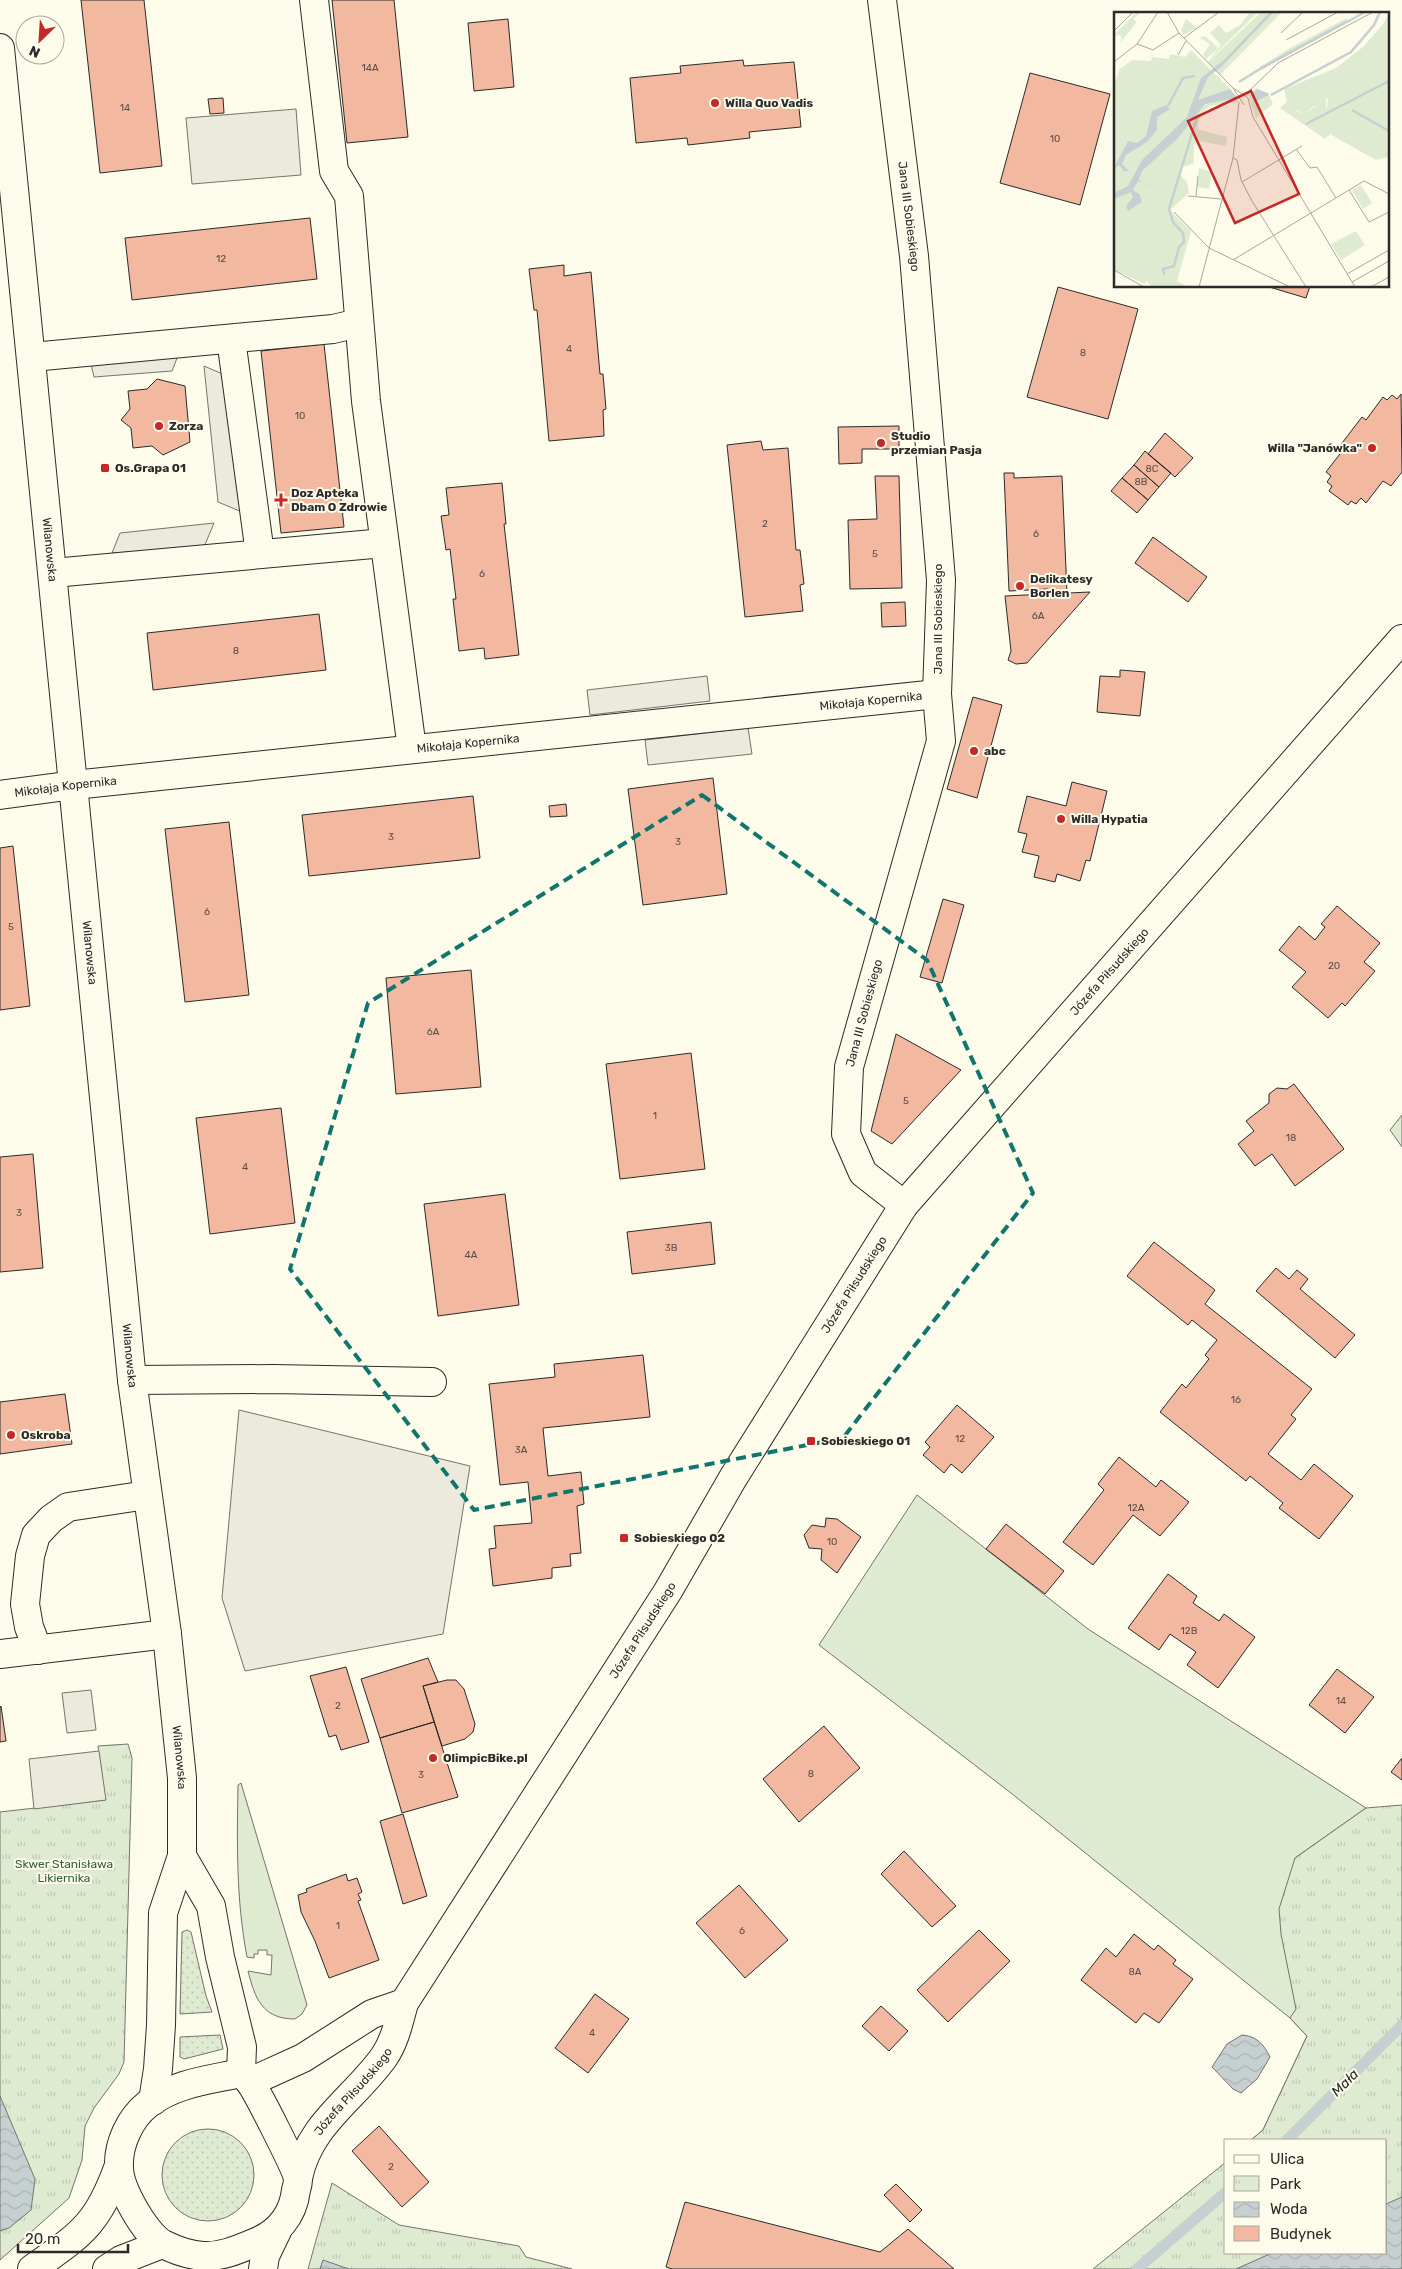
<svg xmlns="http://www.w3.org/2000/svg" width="1402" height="2269" font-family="Rubik,sans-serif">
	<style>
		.grass { fill: #deebd1; stroke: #74746e }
		.forest { fill: url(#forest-firs); stroke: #74746e }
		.park { fill: url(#park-tufts); stroke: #74746e }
		.garden { fill: url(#garden-dots); stroke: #74746e }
		.parking { fill: #eceadb; stroke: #74746e }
		.water { fill: url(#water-waves); stroke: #74746e }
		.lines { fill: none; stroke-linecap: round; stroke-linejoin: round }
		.stream { stroke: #c7d0d0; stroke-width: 11 }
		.building { fill: #f2b8a0; stroke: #2b2b2b }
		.minor-casing { stroke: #2b2b2b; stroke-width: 30 }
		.major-casing { stroke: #2b2b2b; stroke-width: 30 }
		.minor { stroke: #fdfbea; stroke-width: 28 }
		.major { stroke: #fdfbea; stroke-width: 28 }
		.marked { fill: none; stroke: #0f766e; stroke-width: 4; stroke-dasharray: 10 6; stroke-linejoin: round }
		.poi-dot { fill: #c62828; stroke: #fdfbea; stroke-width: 2 }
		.labels { text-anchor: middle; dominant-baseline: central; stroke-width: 4; stroke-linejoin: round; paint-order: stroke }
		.number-label { font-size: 10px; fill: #5d4e48 }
		.poi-label { font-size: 12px; font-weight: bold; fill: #2b2b2b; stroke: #fdfbea; text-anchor: start }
		.street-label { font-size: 12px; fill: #2b2b2b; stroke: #fdfbea }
		.park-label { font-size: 12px; fill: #34623c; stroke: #fdfbea }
		.water-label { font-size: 14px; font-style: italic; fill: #2b2b2b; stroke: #fdfbea }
		.inset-river { fill: none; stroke: #c7d0d0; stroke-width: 2.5 }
		.inset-road { fill: none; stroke: #a9a89e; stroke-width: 1 }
		.view { fill: #c62828; fill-opacity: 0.15; stroke: #c62828; stroke-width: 2.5 }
		.inset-edge { fill: none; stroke: #2b2b2b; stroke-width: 2.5 }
	</style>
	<defs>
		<pattern id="forest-firs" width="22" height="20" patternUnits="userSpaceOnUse" patternTransform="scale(1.25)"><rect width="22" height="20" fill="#deebd1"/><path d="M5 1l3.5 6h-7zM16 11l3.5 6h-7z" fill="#bfcab4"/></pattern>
		<pattern id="park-tufts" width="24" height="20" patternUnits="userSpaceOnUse" patternTransform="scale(1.25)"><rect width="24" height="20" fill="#deebd1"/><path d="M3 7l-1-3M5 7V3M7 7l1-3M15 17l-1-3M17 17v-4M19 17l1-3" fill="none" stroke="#bfcab4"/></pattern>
		<pattern id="garden-dots" width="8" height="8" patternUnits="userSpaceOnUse" patternTransform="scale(1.25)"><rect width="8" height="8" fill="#deebd1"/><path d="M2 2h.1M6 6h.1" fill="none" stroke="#bfcab4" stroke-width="1.8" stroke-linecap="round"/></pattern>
		<pattern id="water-waves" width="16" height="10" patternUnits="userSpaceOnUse" patternTransform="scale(1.25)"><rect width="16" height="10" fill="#c7d0d0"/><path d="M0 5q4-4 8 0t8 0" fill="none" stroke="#abb3b3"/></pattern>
	</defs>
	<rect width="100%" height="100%" fill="#fdfbea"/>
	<path class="grass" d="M917 1495 1088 1629 1366 1808 1295 1858 1402 2062 1251 2140 1263 2130 1307 2036 1290 2018 1011 1793 819 1645Z
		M241 1783 307 2005 302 2014 295 2019C262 2019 255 1998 248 1971L271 1975 272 1955H267V1950H258V1954H254V1958L247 1957C236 1899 237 1843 238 1785Z"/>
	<path class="forest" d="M1402 1115V1147L1390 1130Z"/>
	<path class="park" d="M128 1744 132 1758 124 2062 119 2074 94 2108 85 2126 82 2160 69 2198 0 2260V1812L105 1800 98 1746Z
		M1402 1805V2269H1093L1226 2162V2253H1386V2140H1251L1263 2130 1307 2036 1290 2018 1296 2009 1281 1934 1279 1909 1295 1858 1366 1808Z
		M332 2183 399 2225 519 2246 526 2257 572 2269H308Z"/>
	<path class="garden" d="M187 1930 191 1932 206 1996 212 2012 180 2014 182 1932Z
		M220 2035 223 2049 184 2059 180 2057V2037Z
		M162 2175a46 46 0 1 1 92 0a46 46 0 1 1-92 0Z"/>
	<path class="parking" d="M296 109 301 175 192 184 186 118Z
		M179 353 172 371 94 377 91 364Z
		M204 366 225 375 242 512 218 502Z
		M214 523 204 547 112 553 120 533Z
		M707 676 710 701 590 715 587 690Z
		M748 728 752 754 648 765 645 740Z
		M239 1410 470 1466 443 1634 245 1671 222 1598Z
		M91 1690 96 1730 67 1733 62 1693Z
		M99 1751 106 1800 34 1809 29 1759Z"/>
	<path class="water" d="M1242 2035C1257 2036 1264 2045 1270 2057L1257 2079 1241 2093 1233 2089 1212 2067 1227 2044Z
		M0 2096 35 2179 31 2210 9 2228 0 2231Z
		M1402 2197V2269H1236L1272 2253H1386V2204Z
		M323 2260 349 2269H320Z"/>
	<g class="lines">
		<path class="stream" d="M1287 2140 1402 2025
			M1137 2269 1226 2192"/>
	</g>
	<path class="building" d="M81 0H144L162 166 100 173Z
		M332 0H394L408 137 347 143Z
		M508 19 514 87 474 91 468 23Z
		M743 60 744 66 794 62 801 127 749 132 750 138 688 145 687 138 636 143 630 78 681 73 680 66Z
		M1030 73 1110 94 1080 205 1000 183Z
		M223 98 224 113 210 114 208 99Z
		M310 218 317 279 132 300 125 238Z
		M564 265V276L591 272 600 374H603L606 409 603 410 604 436 549 441 537 310H534L529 269Z
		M1266 286H1310L1306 298Z
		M1058 287 1138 309 1108 419 1027 397Z
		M324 344 344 527 281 533 261 351Z
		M157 379 185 386 190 442 163 455 152 446 133 448 131 428 121 420 130 409 128 391 147 389Z
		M1401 394 1402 472 1391 486 1383 481 1366 503 1361 498 1356 504 1351 501 1348 505 1329 491 1332 486 1327 482 1331 476 1326 472 1343 450 1339 447 1362 417 1366 420 1383 397 1387 400 1392 395 1397 399Z
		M899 426V449H862V463L839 464 838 427Z
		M1165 433 1193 458 1175 477 1148 454Z
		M761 441 763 450 788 448 796 550H800L804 584 800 585 803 611 745 617 727 445Z
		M1145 451 1171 473 1159 487 1134 465Z
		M1134 465 1159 487 1148 500 1122 478Z
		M1004 473H1014V478L1062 476 1067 593 1048 594V589L1009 591Z
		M875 476H899L902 588 850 589 848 520 877 519Z
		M1122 478 1148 500 1137 513 1111 491Z
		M502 483 506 524H504L519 655 485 659 484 648 459 651 453 599H456L450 549 446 550 441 516 449 515 446 488Z
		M1153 537 1207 577 1188 602 1135 563Z
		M1090 592 1027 663 1016 664 1008 660 1011 651 1005 596Z
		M905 602 906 626 882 627 881 603Z
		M319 614 326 670 153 690 147 633Z
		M1120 670 1145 672 1140 716 1097 712 1100 676 1120 677Z
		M973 697 1002 705 977 798 947 789Z
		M713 778 727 894 643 905 628 789Z
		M1072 782 1107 791 1090 861 1086 860 1080 881 1057 874 1055 882 1034 877 1039 856 1022 852 1027 834 1018 832 1027 796 1066 806Z
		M473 796 480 858 309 876 302 815Z
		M566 804 567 816 550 817 549 806Z
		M229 822 249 995 185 1002 165 829Z
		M13 846 30 1006 0 1010V848Z
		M943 899 964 905 942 983 920 977Z
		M1337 906 1380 943 1364 962 1375 971 1345 1006 1342 1003 1328 1018 1292 987 1306 972 1279 950 1299 926 1315 940 1325 927 1321 924Z
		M471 970 481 1087 396 1094 386 978Z
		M896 1034 961 1070 892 1144 871 1131Z
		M691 1053 705 1169 620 1179 606 1064Z
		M1294 1084 1344 1149 1295 1186 1272 1154 1255 1166 1238 1144 1254 1131 1246 1121 1269 1103V1094L1277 1088 1287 1089Z
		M281 1108 295 1223 210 1234 196 1118Z
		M33 1154 43 1268 0 1272V1157Z
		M505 1194 519 1305 438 1316 424 1204Z
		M711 1222 715 1264 632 1274 627 1232Z
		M1154 1242 1215 1290 1205 1304 1312 1389 1291 1415 1296 1419 1268 1454 1301 1480 1314 1464 1353 1496 1319 1539 1279 1508 1283 1503 1250 1476 1246 1481 1160 1412 1182 1384 1186 1388 1209 1359 1205 1355 1217 1340 1192 1320 1188 1325 1127 1276Z
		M1276 1268 1289 1279 1297 1270 1308 1279 1300 1289 1355 1335 1335 1358 1256 1291Z
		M643 1355 650 1417 543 1428 548 1476 581 1472 584 1504 577 1506 581 1553 570 1554 571 1566 552 1568V1578L493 1586 489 1549 496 1548 494 1526 532 1523 528 1482 500 1485 489 1384 555 1377 554 1364Z
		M65 1394 72 1444 0 1454V1402Z
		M957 1405 994 1437 962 1473 951 1464 944 1473 923 1455 930 1447 925 1442Z
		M1119 1457 1156 1487 1161 1480 1189 1502 1160 1536 1133 1515 1093 1565 1063 1542 1104 1490 1098 1484Z
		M826 1518 837 1519 861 1537 837 1573 821 1560 822 1549 809 1548 804 1535 812 1525 825 1527Z
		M1006 1524 1064 1571 1045 1594 986 1549Z
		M1168 1574 1197 1596 1193 1603 1219 1621 1224 1614 1255 1637 1218 1688 1187 1665 1196 1652 1170 1634 1159 1650 1128 1628Z
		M428 1658 438 1682 423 1686 434 1722 380 1738 361 1679Z
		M346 1667 369 1742 341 1750 336 1735 329 1737 310 1676Z
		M1337 1669 1374 1697 1345 1733 1309 1705Z
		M447 1680H456L464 1689 475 1724 473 1732 465 1739 442 1746 423 1686Z
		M1 1706 6 1741 0 1742V1707Z
		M434 1722 458 1797 402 1813 380 1738Z
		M824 1726 860 1768 799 1822 763 1779Z
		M1402 1758V1780L1391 1772Z
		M403 1814 427 1896 403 1904 380 1821Z
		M904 1851 956 1906 932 1927 881 1874Z
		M346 1874 348 1881 357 1878 362 1892 358 1894 361 1900 358 1901 379 1960 329 1978 315 1941 301 1912 298 1895 307 1892 306 1889Z
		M739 1885 788 1940 745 1978 696 1923Z
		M979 1930 1010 1961 948 2022 917 1990Z
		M1134 1934 1154 1950 1158 1945 1176 1960 1173 1964 1193 1979 1159 2023 1144 2013 1136 2023 1081 1980 1106 1948 1116 1957Z
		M595 1994 629 2019 588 2073 555 2048Z
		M881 2006 908 2031 889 2051 862 2026Z
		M379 2126 429 2182 402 2207 352 2151Z
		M896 2184 922 2210 910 2222 884 2195Z
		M685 2202 880 2252 908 2229 954 2269H672L666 2267Z"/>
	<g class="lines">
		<defs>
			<g id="minor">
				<path d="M314 0 334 171 349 196 366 401 412 749"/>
				<path id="s1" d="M882 0 914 256 941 580 937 694 941 741 849 1067 846 1134 863 1173 904 1205"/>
				<path d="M231 339 260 554"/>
				<path d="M32 357 333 329 359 323"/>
				<path d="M53 573 384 543"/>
				<path id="s2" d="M0 795 74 785 937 694"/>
				<path d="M132 1380 273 1379 432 1382"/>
				<path d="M38 1650 29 1627 25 1604 30 1556 36 1535 51 1519 68 1507 147 1495"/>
				<path d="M0 1654 167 1634"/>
				<path d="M250 2082 303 2058 372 2014 404 2003"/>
				<path id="s3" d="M298 2178C309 2124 353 2100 384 2057 395 2041 399 2021 404 2003L668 1591 733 1478 904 1205 1402 639"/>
				<path d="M32 2269C80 2235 97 2226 118 2168"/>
				<path d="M107 2269 121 2260 162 2244"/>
			</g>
			<g id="major">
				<path id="s4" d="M0 48 132 1380 167 1634 182 1778V1856L163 1913 161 2025 158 2069 153 2101"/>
				<path d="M182 1856 211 1906 220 1957 242 2047 241 2073"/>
				<path d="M241 2073C244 2076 247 2078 249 2081 256 2089 297 2170 298 2179 298 2183 297 2187 296 2190 293 2216 277 2234 254 2243 237 2250 221 2257 203 2256 190 2255 175 2250 163 2244 145 2234 119 2188 119 2167 118 2144 130 2118 148 2104 175 2083 209 2080 241 2073Z"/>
				<path d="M263 2269 265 2256 277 2231"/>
			</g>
		</defs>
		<use href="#minor" class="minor-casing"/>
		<use href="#major" class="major-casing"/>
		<use href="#minor" class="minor"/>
		<use href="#major" class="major"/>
	</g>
	<path class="marked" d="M702 795 927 960 1033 1193 843 1438 474 1510 290 1269 368 1003Z"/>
	<g class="poi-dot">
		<circle cx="715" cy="103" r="5"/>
		<circle cx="159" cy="426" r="5"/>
		<circle cx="881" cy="443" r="5"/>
		<circle cx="1372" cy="448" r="5"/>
		<rect x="100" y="463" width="10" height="10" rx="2.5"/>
		<path d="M278.5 492.5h5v5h5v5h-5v5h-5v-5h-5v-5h5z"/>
		<circle cx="1020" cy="586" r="5"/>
		<circle cx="974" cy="751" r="5"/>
		<circle cx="1061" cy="819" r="5"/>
		<circle cx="11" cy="1435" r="5"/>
		<rect x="806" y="1436" width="10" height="10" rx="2.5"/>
		<rect x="619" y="1533" width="10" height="10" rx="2.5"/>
		<circle cx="433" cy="1758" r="5"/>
	</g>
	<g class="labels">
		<g class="number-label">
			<text x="370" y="68">14A</text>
			<text x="125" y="108">14</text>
			<text x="1055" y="139">10</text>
			<text x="221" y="259">12</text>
			<text x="569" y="349">4</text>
			<text x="1083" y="353">8</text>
			<text x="300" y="416">10</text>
			<text x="1152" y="469">8C</text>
			<text x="1141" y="482">8B</text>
			<text x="765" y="524">2</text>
			<text x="1036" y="534">6</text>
			<text x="875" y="554">5</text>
			<text x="482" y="574">6</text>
			<text x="1038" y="616">6A</text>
			<text x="236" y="651">8</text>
			<text x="391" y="837">3</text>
			<text x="678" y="842">3</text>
			<text x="207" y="912">6</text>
			<text x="11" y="927">5</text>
			<text x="1334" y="966">20</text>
			<text x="433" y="1032">6A</text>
			<text x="906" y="1101">5</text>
			<text x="655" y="1116">1</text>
			<text x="1291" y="1138">18</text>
			<text x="245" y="1167">4</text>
			<text x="19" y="1213">3</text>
			<text x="671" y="1248">3B</text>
			<text x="471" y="1255">4A</text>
			<text x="1236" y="1400">16</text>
			<text x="960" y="1439">12</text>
			<text x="521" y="1450">3A</text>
			<text x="1136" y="1508">12A</text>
			<text x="832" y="1542">10</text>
			<text x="1189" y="1631">12B</text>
			<text x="1341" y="1701">14</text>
			<text x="338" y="1706">2</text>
			<text x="811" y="1774">8</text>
			<text x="421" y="1775">3</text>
			<text x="338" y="1926">1</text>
			<text x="742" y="1931">6</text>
			<text x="1135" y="1972">8A</text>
			<text x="592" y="2033">4</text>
			<text x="391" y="2167">2</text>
		</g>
		<g class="poi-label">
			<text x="725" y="103">Willa Quo Vadis</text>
			<text x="169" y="426">Zorza</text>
			<text x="891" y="436">Studio<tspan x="891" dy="14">przemian Pasja</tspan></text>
			<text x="1362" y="448" text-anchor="end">Willa "Janówka"</text>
			<text x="115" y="468">Os.Grapa 01</text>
			<text x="291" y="493">Doz Apteka<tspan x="291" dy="14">Dbam O Zdrowie</tspan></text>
			<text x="1030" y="579">Delikatesy<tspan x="1030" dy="14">Borlen</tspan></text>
			<text x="984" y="751">abc</text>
			<text x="1071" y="819">Willa Hypatia</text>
			<text x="21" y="1435">Oskroba</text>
			<text x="821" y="1441">Sobieskiego 01</text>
			<text x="634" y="1538">Sobieskiego 02</text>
			<text x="443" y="1758">OlimpicBike.pl</text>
		</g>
		<g class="street-label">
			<text stroke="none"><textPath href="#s1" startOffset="218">Jana III Sobieskiego</textPath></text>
			<text stroke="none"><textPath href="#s4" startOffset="504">Wilanowska</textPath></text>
			<text transform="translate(938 619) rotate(-90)">Jana III Sobieskiego</text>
			<text stroke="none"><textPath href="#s2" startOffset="876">Mikołaja Kopernika</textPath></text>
			<text stroke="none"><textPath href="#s2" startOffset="471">Mikołaja Kopernika</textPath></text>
			<text stroke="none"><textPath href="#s2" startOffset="66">Mikołaja Kopernika</textPath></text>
			<text stroke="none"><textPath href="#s4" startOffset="909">Wilanowska</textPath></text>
			<text stroke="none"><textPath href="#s3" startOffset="1461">Józefa Piłsudskiego</textPath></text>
			<text transform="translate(864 1013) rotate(-75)">Jana III Sobieskiego</text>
			<text stroke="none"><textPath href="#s3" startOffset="1056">Józefa Piłsudskiego</textPath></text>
			<text stroke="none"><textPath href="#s4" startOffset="1314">Wilanowska</textPath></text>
			<text stroke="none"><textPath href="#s3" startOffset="651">Józefa Piłsudskiego</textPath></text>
			<text stroke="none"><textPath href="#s4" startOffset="1719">Wilanowska</textPath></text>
			<text stroke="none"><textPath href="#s3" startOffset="104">Józefa Piłsudskiego</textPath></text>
		</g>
		<g class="park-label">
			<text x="64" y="1864">Skwer Stanisława<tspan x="64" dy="14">Likiernika</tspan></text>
		</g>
		<g class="water-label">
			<text transform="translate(1345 2083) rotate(-45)">Mała</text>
		</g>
	</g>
	<g transform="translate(1114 12)">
		<rect width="275" height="275" fill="#fdfbea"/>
		<path d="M23 0H27L19 7 23 10 6 31 8 25 4 22 0 26V23ZM136 0H144L94 49 107 33 96 21 105 13 99 6 112 21 126 13ZM147 0H168L106 63 94 50ZM275 0V145L262 148 193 109 235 86 225 81 212 87V97L200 94 190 102 182 98 176 103 166 96 173 90 170 77 222 56 249 35 270 11ZM233 6V8L146 55 176 36ZM72 7 83 16 70 23 67 19ZM87 102 83 117 113 125 112 134 85 129 87 125 80 132V140H73L64 166 81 111Z" fill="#deebd1"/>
		<path d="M91 24 104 36 92 47 89 43 96 32 86 26ZM228 80 236 86 194 109 216 122 211 127 176 103 179 98 190 102 204 93 213 97 214 84ZM85 156 98 160 95 177 83 175ZM247 173 258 191 249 197 238 178ZM242 219 251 233 227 248 217 232Z" fill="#deebd1"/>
		<path d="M77 38 123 84 124 90 96 94 87 102 83 112 87 125 79 135 80 151 68 155 67 164 73 170 75 181 56 198 77 219 63 269 74 275H39L32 269 31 272 0 258V72L6 57 18 48 37 49 38 45 55 47 56 42 71 45ZM142 76 154 81 159 92 142 106 135 84Z" fill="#deebd1"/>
		<path d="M156 0H160L107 55 94 65 84 88 116 77 123 86 91 92 63 127 28 159 25 167 28 171 57 182 24 169 19 178 26 183 28 190 14 199 12 194 19 185 17 180 0 187V181L14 174 28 148 73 105 87 66 110 48ZM233 8 235 10 147 58 146 55ZM143 77 155 82V83L143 89 137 83ZM52 93 56 97 43 105V118L33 130 12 143 8 152 15 159H10L5 153 0 156 14 129 23 131 32 124 38 99Z" fill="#c7d0d0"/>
		<path class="inset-river" d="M233 10 251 0M125 70 149 55M157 83 237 40 260 13 266 0M54 94 69 66 81 64M238 98 275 119M192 112 275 69M50 263 49 257 60 254 65 235 70 230 69 221 59 210 55 197 84 102"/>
		<path class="inset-road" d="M53 0 65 21 119 76 130 93M0 19 19 0M167 21 189 0M70 26 105 0M172 28 224 0M23 32 39 38 65 21M64 43 72 29M0 50 23 32 44 0M119 76 134 86 139 105 241 275M130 84 164 51 259 0M182 137 196 156 203 155 222 186M119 146 123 148 127 168 138 189 192 275M128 170 188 134M235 178 255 210 275 200M74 184 107 187M82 184 84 164M60 200 95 236 176 275M119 248 250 169 275 182M0 258 30 275M233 262 275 238M238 270 275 249M85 275 119 146 125 90M257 275 275 265"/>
		<path class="view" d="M137 79 185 182 121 211 74 109Z"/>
		<rect width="275" height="275" class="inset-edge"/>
	</g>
	<rect x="1224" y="2139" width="162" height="115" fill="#fdfbea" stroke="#a9a89e"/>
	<rect x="1234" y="2155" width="25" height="8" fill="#fdfbea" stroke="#a9a89e"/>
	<text x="1270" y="2164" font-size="15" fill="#2b2b2b">Ulica</text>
	<rect x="1234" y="2176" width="25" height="15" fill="url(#park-tufts)" stroke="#a9a89e"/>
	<text x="1270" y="2189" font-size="15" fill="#2b2b2b">Park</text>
	<rect x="1234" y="2202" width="25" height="15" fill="url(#water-waves)" stroke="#a9a89e"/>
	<text x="1270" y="2214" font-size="15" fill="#2b2b2b">Woda</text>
	<rect x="1234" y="2226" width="25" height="15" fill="#f2b8a0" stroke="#a9a89e"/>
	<text x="1270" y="2239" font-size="15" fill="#2b2b2b">Budynek</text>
	<g transform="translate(40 40) rotate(205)"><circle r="24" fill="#fdfbea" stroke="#a9a89e"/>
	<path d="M0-4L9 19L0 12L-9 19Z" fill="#c62828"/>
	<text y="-8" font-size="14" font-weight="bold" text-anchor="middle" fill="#2b2b2b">N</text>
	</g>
	<path d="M18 2244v8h110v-8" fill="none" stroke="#2b2b2b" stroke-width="2.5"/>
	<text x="25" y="2244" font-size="15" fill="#2b2b2b" stroke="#fdfbea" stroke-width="4" paint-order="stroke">20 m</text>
</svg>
